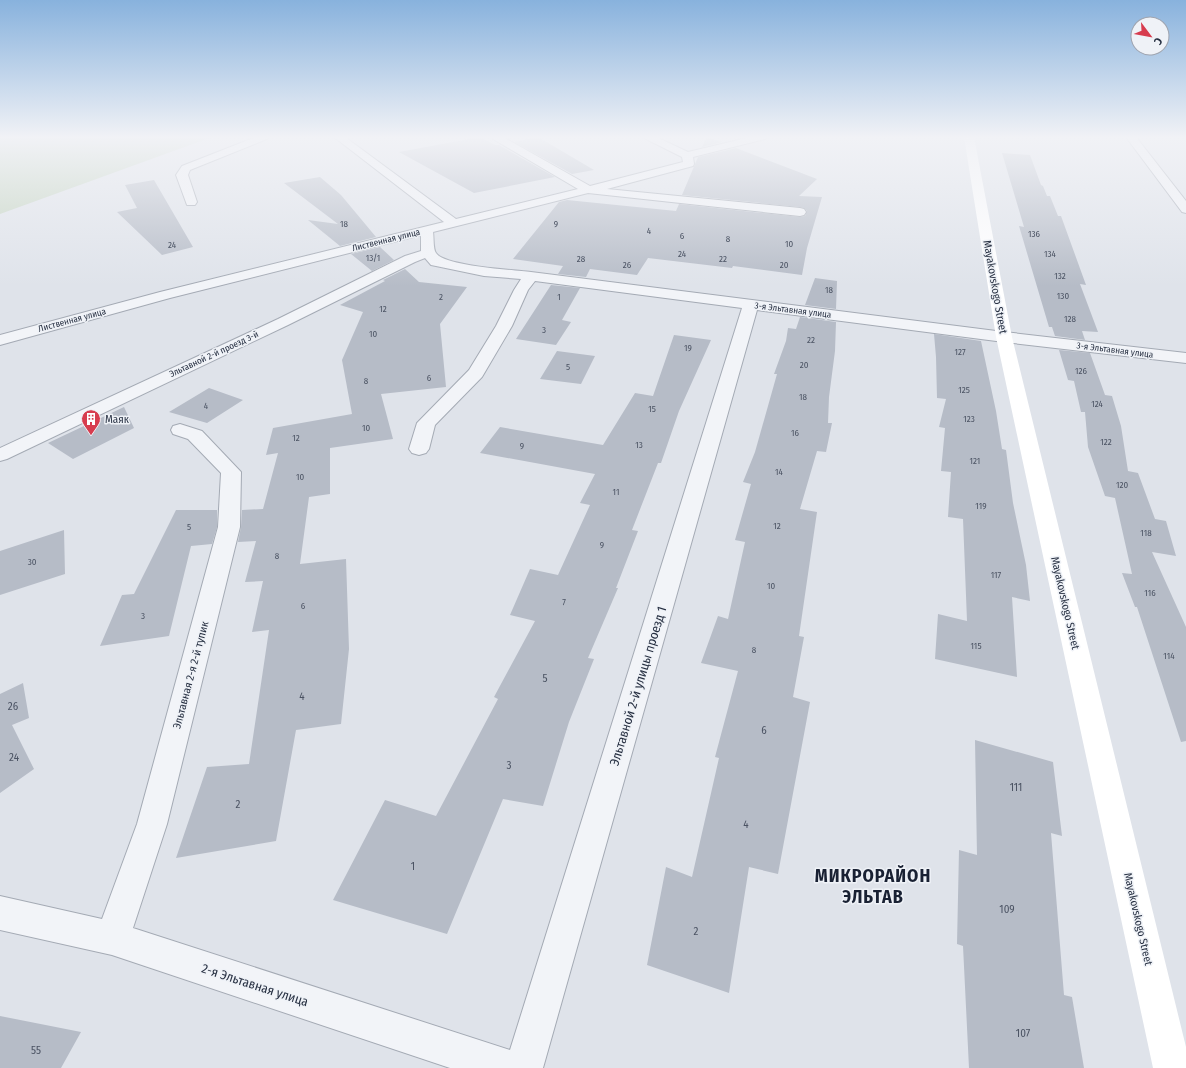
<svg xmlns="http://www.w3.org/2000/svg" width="1186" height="1068" font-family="'Fira Sans Condensed',sans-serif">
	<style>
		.green { fill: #c4d4c0 }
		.building { fill: #b6bcc7 }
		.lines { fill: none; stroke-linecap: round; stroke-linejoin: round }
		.street-casing { stroke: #a4aab4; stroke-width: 2 }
		.street { fill: #f2f4f8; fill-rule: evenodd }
		.secondary { fill: #fff; fill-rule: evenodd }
		.labels { text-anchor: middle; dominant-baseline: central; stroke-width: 3; stroke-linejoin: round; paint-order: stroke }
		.number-label { font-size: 9px; fill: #4b5363 }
		.far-street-label { font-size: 9px; fill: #273042; stroke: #eff2f7 }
		.street-label { font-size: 11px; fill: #273042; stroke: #eff2f7 }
		.poi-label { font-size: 11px; fill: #273042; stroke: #eff2f7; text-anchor: start }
		.near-number-label { font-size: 11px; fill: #4b5363 }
		.near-street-label { font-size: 13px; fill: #273042; stroke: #eff2f7 }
		.near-district-label { font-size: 18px; font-weight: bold; letter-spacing: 1px; fill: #192133; stroke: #eff2f7 }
	</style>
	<rect width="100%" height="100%" fill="#dfe3ea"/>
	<path class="green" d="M0 137H212L0 214Z"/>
	<path class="building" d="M480 137 495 145H499L555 177 474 193 399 152Z
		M538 137 594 170 572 174 514 142Z
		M707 137 722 142 702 147Z
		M736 148 817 179 799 196 822 197 807 248 802 275 733 266 732 268 648 258 637 275 590 269 586 277 558 274 563 266 513 259 559 202 567 200 676 211 679 204 800 217 805 216 807 211 804 208 800 207 682 195 698 157Z
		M1002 153 1030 155 1041 185 1043 186 1047 196H1050L1058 216H1061L1086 285 1080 284 1098 332 1082 331 1085 340 1055 336 1052 327H1049L1019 226 1024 227Z
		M320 177 341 195 376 237 340 246 308 220 338 224 284 183Z
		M154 180 193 247 162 255 117 212 137 208 125 185Z
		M380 247 394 260 372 271 351 254Z
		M405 269 419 282 467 287 440 324 446 387 381 394 393 439 330 448V494L309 497 300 564 346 559 349 649 341 724 296 730 276 841 176 858 207 767 249 764 269 630 252 632 263 581 245 582 256 541 238 542 241 527 242 510 263 509 278 453 266 455 273 428 352 414 342 360 363 312 340 305 385 281 383 280Z
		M815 278 837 281 836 309 805 305Z
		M551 285 580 288 562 320 571 322 556 345 516 339Z
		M800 317 836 322 835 351 829 397 828 423H832L826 452 817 451 800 509 817 512 799 636 804 637 793 697 810 702 778 874 749 867 729 993 647 965 666 867 692 877 719 758 715 757 738 671 701 663 718 616 728 619 745 542 735 540 751 484 743 482 755 452 777 374H774L786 341 788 328 796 329Z
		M934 334 981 341 996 411 1002 449 1006 450 1013 503 1026 565 1030 601 1012 597 1017 677 935 659 938 614 967 621 963 519 948 517 951 472 941 471 945 428 939 427 946 399 937 398 936 357Z
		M674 335 711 340 679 411 661 463H658L632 530 638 531 616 588H618L588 658 594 659 569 722 543 806 503 799 447 934 333 900 385 800 436 816 498 699 494 697 535 621 510 615 530 569 558 575 590 505 580 503 595 474 480 453 500 427 603 445 635 393 653 396Z
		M1059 350 1090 353 1105 395 1112 396 1121 426 1128 471 1138 473 1155 519 1166 521 1176 556 1152 552 1186 627V741L1181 742 1137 607H1135L1122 573 1132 574 1115 498 1105 496 1088 447 1085 412H1081L1074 381 1068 380Z
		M557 351 595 356 581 384 540 379Z
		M209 388 243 400 207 423 169 412Z
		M124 407 134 428 73 459 48 443Z
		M176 510H217V527L212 544 191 546 169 636 100 646 122 595 134 594Z
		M64 530 65 574 0 595V551Z
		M23 683 29 718 12 725 34 769 0 793V694Z
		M975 740 1053 762 1062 836 1051 833 1064 995 1072 997 1084 1068H969L963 946 957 944 959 850 977 855Z
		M0 1016 81 1032 61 1068H0Z"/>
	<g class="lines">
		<defs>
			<path id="street" d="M256 137H269L267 139 190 170 188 175 197 202 195 205H187L176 175 182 166Z
				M334 137H345L456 219 578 189 493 139 491 137H503L590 186 683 162 682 157 646 139 644 137H656L688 152 751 137H767L765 139 693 157 694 164 693 166 607 189 800 208 804 209 806 212 804 215 800 216 588 193 433 232C434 238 433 249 436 253 444 266 514 270 531 272L1004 332 1186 353V363L1004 342 757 310 543 1068H450L112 955 0 930V896L102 919 137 824 218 527 221 473 188 439 173 434 171 430 173 426 180 424 202 431 241 472 240 527 167 824 133 928 510 1050 742 308 535 281 528 290 512 326 482 377 435 425 429 449 426 453 419 455 412 453 409 449 417 423 469 370 496 326 514 290 521 279 484 276 436 266 431 265 425 258 415 262 288 325 7 459 0 461V448L278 319 405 256 421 251V235L170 298 0 345V335L160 292 444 222Z
				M1126 137H1136L1186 201V213L1182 212Z"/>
		</defs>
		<use href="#street" class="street-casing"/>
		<use href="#street" class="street"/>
		<path class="secondary" d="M964 137H974L1012 337 1186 1047V1068H1153L996 337Z"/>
	</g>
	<linearGradient id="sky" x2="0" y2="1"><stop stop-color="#88b2dd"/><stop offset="0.48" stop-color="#f1f2f6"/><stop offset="1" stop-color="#f1f2f6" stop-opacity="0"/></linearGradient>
	<rect width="1186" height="286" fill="url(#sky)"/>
	<defs>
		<symbol id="building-pin" viewBox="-11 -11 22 30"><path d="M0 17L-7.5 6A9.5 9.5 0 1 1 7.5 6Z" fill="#d73c4e" stroke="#eff2f7"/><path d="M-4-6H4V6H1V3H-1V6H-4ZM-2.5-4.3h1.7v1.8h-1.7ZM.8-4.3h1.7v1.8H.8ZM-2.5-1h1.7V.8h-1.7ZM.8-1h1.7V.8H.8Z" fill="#fff"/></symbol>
	</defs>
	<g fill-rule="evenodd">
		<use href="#building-pin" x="80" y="408" width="22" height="30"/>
	</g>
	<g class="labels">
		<g class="number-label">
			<text x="344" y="224">18</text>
			<text x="556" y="224">9</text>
			<text x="649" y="231">4</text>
			<text x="1034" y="234">136</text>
			<text x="682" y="236">6</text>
			<text x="728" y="239">8</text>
			<text x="789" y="244">10</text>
			<text x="172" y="245">24</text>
			<text x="682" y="254">24</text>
			<text x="1050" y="254">134</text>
			<text x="373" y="258">13/1</text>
			<text x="581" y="259">28</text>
			<text x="723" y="259">22</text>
			<text x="627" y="265">26</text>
			<text x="784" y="265">20</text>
			<text x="1060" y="276">132</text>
			<text x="829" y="290">18</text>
			<text x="1063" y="296">130</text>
			<text x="441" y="297">2</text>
			<text x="559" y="297">1</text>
			<text x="383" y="309">12</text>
			<text x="1070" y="319">128</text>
			<text x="544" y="330">3</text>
			<text x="373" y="334">10</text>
			<text x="811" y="340">22</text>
			<text x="688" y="348">19</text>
			<text x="960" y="352">127</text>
			<text x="804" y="365">20</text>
			<text x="568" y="367">5</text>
			<text x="1081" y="371">126</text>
			<text x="429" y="378">6</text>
			<text x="366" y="381">8</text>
			<text x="964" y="390">125</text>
			<text x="803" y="397">18</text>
			<text x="1097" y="404">124</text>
			<text x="206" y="406">4</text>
			<text x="652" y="409">15</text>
			<text x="969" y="419">123</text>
			<text x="366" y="428">10</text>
			<text x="795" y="433">16</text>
			<text x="296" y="438">12</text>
			<text x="1106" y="442">122</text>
			<text x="639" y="445">13</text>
			<text x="522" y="446">9</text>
			<text x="975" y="461">121</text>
			<text x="779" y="472">14</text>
			<text x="300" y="477">10</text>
			<text x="1122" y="485">120</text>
			<text x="616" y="492">11</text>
			<text x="981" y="506">119</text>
			<text x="777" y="526">12</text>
			<text x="189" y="527">5</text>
			<text x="1146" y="533">118</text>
			<text x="602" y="545">9</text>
			<text x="277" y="556">8</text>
			<text x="32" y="562">30</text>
			<text x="996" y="575">117</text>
			<text x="771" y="586">10</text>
			<text x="1150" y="593">116</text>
			<text x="564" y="602">7</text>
			<text x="303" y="606">6</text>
			<text x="143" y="616">3</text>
			<text x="976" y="646">115</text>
			<text x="754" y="650">8</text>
			<text x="1169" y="656">114</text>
		</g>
		<g class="far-street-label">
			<text transform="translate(386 240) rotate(-14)">Лиственная улица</text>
			<text transform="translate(793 310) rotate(7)">3-я Эльтавная улица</text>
			<text transform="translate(72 320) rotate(-15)">Лиственная улица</text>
			<text transform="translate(1115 350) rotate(7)">3-я Эльтавная улица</text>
			<text transform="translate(214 354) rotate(-25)">Эльтавной 2-й проезд 3-й</text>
		</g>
		<g class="street-label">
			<text transform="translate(995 287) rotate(80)">Mayakovskogo Street</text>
			<text transform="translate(1065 603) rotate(77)">Mayakovskogo Street</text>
			<text transform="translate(191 675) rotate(-75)">Эльтавная 2-я 2-й тупик</text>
			<text transform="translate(1138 919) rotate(77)">Mayakovskogo Street</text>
		</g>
		<g class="poi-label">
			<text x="105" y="419">Маяк</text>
		</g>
		<g class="near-number-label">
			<text x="545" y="678">5</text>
			<text x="302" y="696">4</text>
			<text x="13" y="706">26</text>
			<text x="764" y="730">6</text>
			<text x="14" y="757">24</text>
			<text x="509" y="765">3</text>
			<text x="1016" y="787">111</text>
			<text x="238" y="804">2</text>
			<text x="746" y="824">4</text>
			<text x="413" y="866">1</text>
			<text x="1007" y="909">109</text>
			<text x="696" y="931">2</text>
			<text x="1023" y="1033">107</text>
			<text x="36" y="1050">55</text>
		</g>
		<g class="near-street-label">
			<text transform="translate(638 686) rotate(-73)">Эльтавной 2-й улицы проезд 1</text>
			<text transform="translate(255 985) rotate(18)">2-я Эльтавная улица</text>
		</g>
		<g class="near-district-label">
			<text x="873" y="876">МИКРОРАЙОН<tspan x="873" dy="21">ЭЛЬТАВ</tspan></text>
		</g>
	</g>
	<g transform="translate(1150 36) rotate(122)"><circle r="19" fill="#eff2f7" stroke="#9fa4af"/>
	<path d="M0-3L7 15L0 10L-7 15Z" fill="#d73c4e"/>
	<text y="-6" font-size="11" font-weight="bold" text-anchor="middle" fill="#273042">С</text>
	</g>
</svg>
